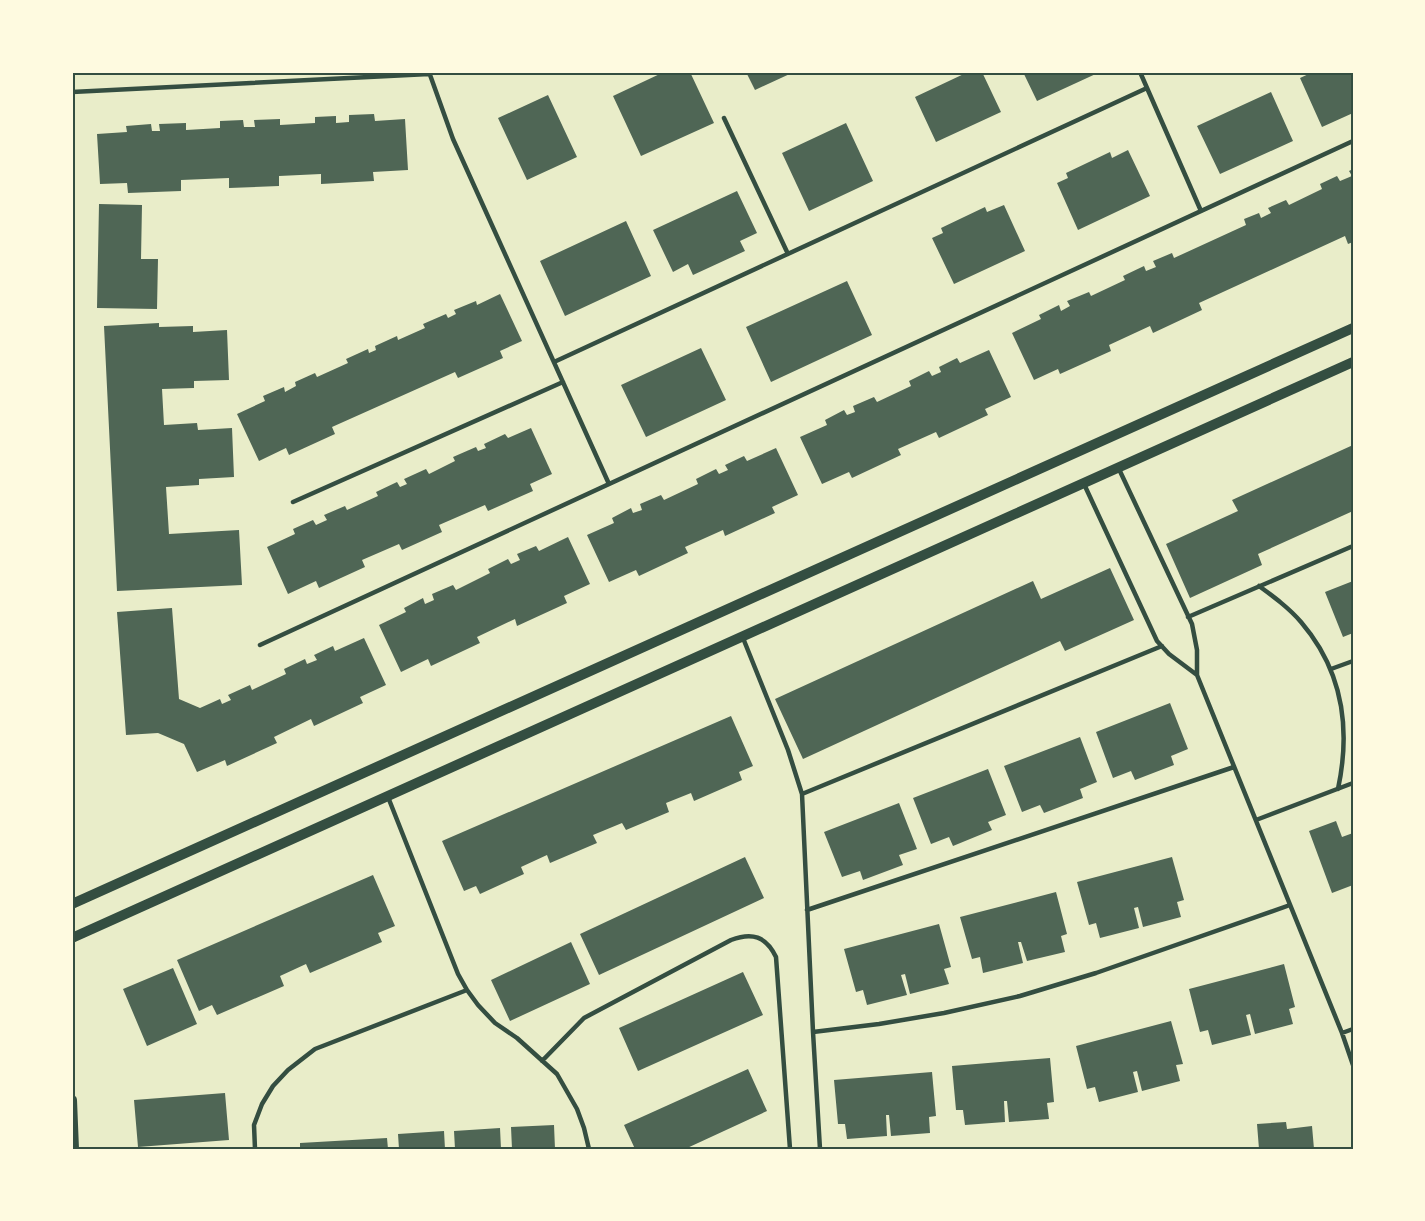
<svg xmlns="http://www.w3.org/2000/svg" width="1425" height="1221" font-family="Manrope,sans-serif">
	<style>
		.building { fill: #4f6655 }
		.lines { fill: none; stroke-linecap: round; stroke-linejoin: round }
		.service { stroke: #344e41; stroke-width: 4.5 }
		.tertiary { stroke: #344e41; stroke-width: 10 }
		.neatline { fill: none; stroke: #344e41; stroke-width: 2 }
	</style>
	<rect width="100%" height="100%" fill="#e9edc9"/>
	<path class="building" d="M664 72H690L714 123 641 156 613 96Z
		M746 72H794L755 90Z
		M968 72H982L1001 112 936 142 915 97Z
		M1023 72H1100L1037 101Z
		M1313 72H1353V113L1322 127 1300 78Z
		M1271 92 1293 141 1220 174 1197 126Z
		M548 95 577 157 527 180 498 118Z
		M374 114 375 121 405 119 408 170 373 172 374 181 321 184V174L279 176V186L229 188V178L181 180V191L128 193 127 183 100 184 97 134 127 132 126 126 151 124 152 131H160L159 124 186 123V130L220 128V121L243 120 244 127H255L254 120 280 119V125L315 123V117L336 116V123L349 122V115Z
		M846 123 873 181 809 211 782 153Z
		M1128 150 1150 196 1078 230 1057 183 1068 178 1066 173 1110 152 1112 158Z
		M1353 169V242L1348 244 1345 236 1199 303 1202 310 1153 333 1150 326 1109 345 1111 351 1060 374 1058 369 1034 380 1012 333 1041 319 1039 315 1059 305 1061 311 1070 306 1067 301 1089 292 1091 296 1125 280 1123 276 1144 266 1146 271 1156 267 1153 261 1172 253 1174 258 1246 225 1244 219 1259 213 1261 218 1271 213 1268 208 1286 200 1289 205 1322 189 1320 184 1337 176 1340 181 1352 176 1349 171Z
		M737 191 757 233 740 241 745 251 693 275 688 264 673 272 653 230Z
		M99 204 142 205 141 259H158L157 309 97 308Z
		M1004 205 1025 251 954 284 932 238 943 233 941 228 985 207 987 212Z
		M626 221 651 276 565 316 540 261Z
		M847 281 872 335 771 382 746 327Z
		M500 294 522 341 500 351 503 358 458 378 455 372 332 427 335 434 289 455 286 448 259 461 237 414 265 401 263 396 284 387 285 392 296 386 295 382 315 373 317 377 348 363 346 359 368 349 369 353 376 350 375 346 397 336 398 340 425 328 423 324 446 314 448 318 456 314 454 310 476 301 477 305Z
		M159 323V327L193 326V332L227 330 229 380 194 381V388L162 389 164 425 197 423 198 430 232 428 234 477 199 479V485L166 487 169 534 239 530 242 585 117 591 104 326Z
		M701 348 726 400 646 437 621 385Z
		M989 350 1011 397 985 409 988 415 939 438 936 432 898 449 901 455 852 478 849 472 822 484 800 437 827 425 825 420 844 410 847 415 855 412 853 406 874 397 877 402 911 386 909 381 929 371 932 376 941 372 939 367 957 358 960 363Z
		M531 428 552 474 530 484 533 491 488 511 485 505 439 525 442 532 402 550 399 544 362 560 365 567 319 588 316 581 288 594 267 547 295 534 293 529 313 520 316 525 327 520 324 515 345 506 347 510 378 496 376 492 397 482 400 487 407 484 404 479 426 469 429 474 455 461 453 457 476 447 478 451 486 448 484 444 505 434 508 438Z
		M1353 445V511L1258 554 1262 565 1190 598 1166 544 1238 511 1232 500Z
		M776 448 798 495 772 507 775 513 725 536 723 530 685 547 688 553 639 576 636 570 609 582 587 535 614 523 612 518 631 508 633 513 642 510 640 504 661 495 664 500 698 484 696 479 716 469 719 474 728 470 725 465 744 456 747 461Z
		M568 537 590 584 564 596 567 603 517 626 515 619 477 637 480 643 431 666 428 659 401 672 379 625 406 612 404 608 423 598 425 604 434 600 432 594 453 585 456 590 490 573 488 569 508 559 511 564 520 560 517 554 536 546 539 551Z
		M1110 568 1134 620 1065 651 1060 641 803 759 775 699 1033 581 1041 599Z
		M1353 581V633L1343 637 1325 592Z
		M172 608 179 699 200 708 220 699 222 704 231 700 228 695 250 685 252 690 286 674 284 669 305 659 307 664 317 660 314 655 333 646 335 651 364 638 386 685 360 697 363 703 314 726 311 719 274 737 277 743 227 766 225 760 197 772 184 744 158 733 126 735 117 612Z
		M1170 703 1188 749 1171 756 1174 765 1135 780 1131 771 1113 778 1096 732Z
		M731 716 753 766 739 772 742 780 694 801 691 793 666 803 669 812 626 830 622 823 593 835 597 843 550 863 547 855 521 867 524 874 480 894 476 886 464 891 442 841Z
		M1080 737 1097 782 1080 789 1083 798 1044 813 1040 805 1022 812 1004 766Z
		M988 769 1006 815 988 822 992 830 953 846 949 837 931 844 913 798Z
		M899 803 917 849 899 855 903 865 863 880 860 871 842 877 824 832Z
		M1336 821 1342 837 1353 833V885L1332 893 1309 831Z
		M745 857 764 898 599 975 580 934Z
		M1172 857 1184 900 1177 902 1181 917 1143 927 1138 907 1134 908 1139 928 1100 938 1096 923 1089 925 1077 882Z
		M373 875 395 926 378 933 382 942 310 973 306 964 280 976 284 986 217 1015 212 1005 199 1011 177 960Z
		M1056 892 1067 934 1061 936 1065 952 1027 961 1021 942H1018L1023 963 983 973 980 957 972 959 960 917Z
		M939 924 951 967 944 969 949 984 910 994 905 974 901 975 907 995 867 1005 863 990 856 992 844 949Z
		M571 942 590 984 510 1021 491 980Z
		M1284 964 1295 1007 1289 1009 1293 1024 1255 1034 1250 1014 1246 1015 1251 1035 1212 1045 1208 1030 1200 1032 1189 989Z
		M173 968 197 1024 147 1046 123 989Z
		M743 972 763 1015 638 1071 619 1028Z
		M1171 1021 1183 1064 1176 1065 1180 1081 1142 1091 1137 1071 1133 1072 1138 1092 1099 1102 1095 1087 1087 1089 1076 1046Z
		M1050 1058 1054 1102 1047 1103 1049 1119 1009 1122 1007 1101H1004L1005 1122 965 1125 963 1110H956L952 1066Z
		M748 1069 767 1111 685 1149H635L624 1125Z
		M932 1072 936 1116 929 1117 930 1133 891 1136 889 1115H886L887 1136 847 1139 845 1124H838L834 1080Z
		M225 1093 229 1140 138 1147 134 1100Z
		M1286 1122 1287 1129 1312 1126 1314 1149H1259L1257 1124Z
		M554 1125 555 1149H512L511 1127Z
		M500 1128 501 1149H455L454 1131Z
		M444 1131 445 1149H399L398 1134Z
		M387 1138 388 1149H300V1143Z"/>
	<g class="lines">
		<path class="service" d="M429 72 453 139 609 484
			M1140 72 1201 211
			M72 92 429 74
			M724 118 788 254
			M554 362 1147 88
			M1118 467 1192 624 1197 650V675L1342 1033 1353 1065
			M1084 484 1157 641 1169 654 1197 675
			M293 502 563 382
			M1259 586C1274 597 1289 608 1301 622 1343 671 1351 728 1338 789
			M1188 617 1353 546
			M743 638 788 750 802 794 813 1032 820 1149
			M260 645 1353 141
			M1331 669 1353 661
			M802 794 1162 646
			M388 797 458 974 467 990 478 1005 495 1023 517 1038 557 1074 577 1109 584 1128 589 1149
			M1256 820 1353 783
			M807 910 1234 767
			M813 1032 879 1024 944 1013 1020 996 1096 973 1290 905
			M1342 1033 1353 1029
			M542 1061 584 1018 731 940C752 932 766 936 776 957L790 1149
			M255 1149 254 1125 262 1104 273 1086 288 1070 315 1049 467 990"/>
		<path class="tertiary" d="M72 904 1353 328
			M72 938 1353 362
			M72 1100 74 1149"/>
	</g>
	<rect width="1425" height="1221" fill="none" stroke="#fefae0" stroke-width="147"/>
	<rect x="74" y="74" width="1278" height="1074" class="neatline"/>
</svg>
